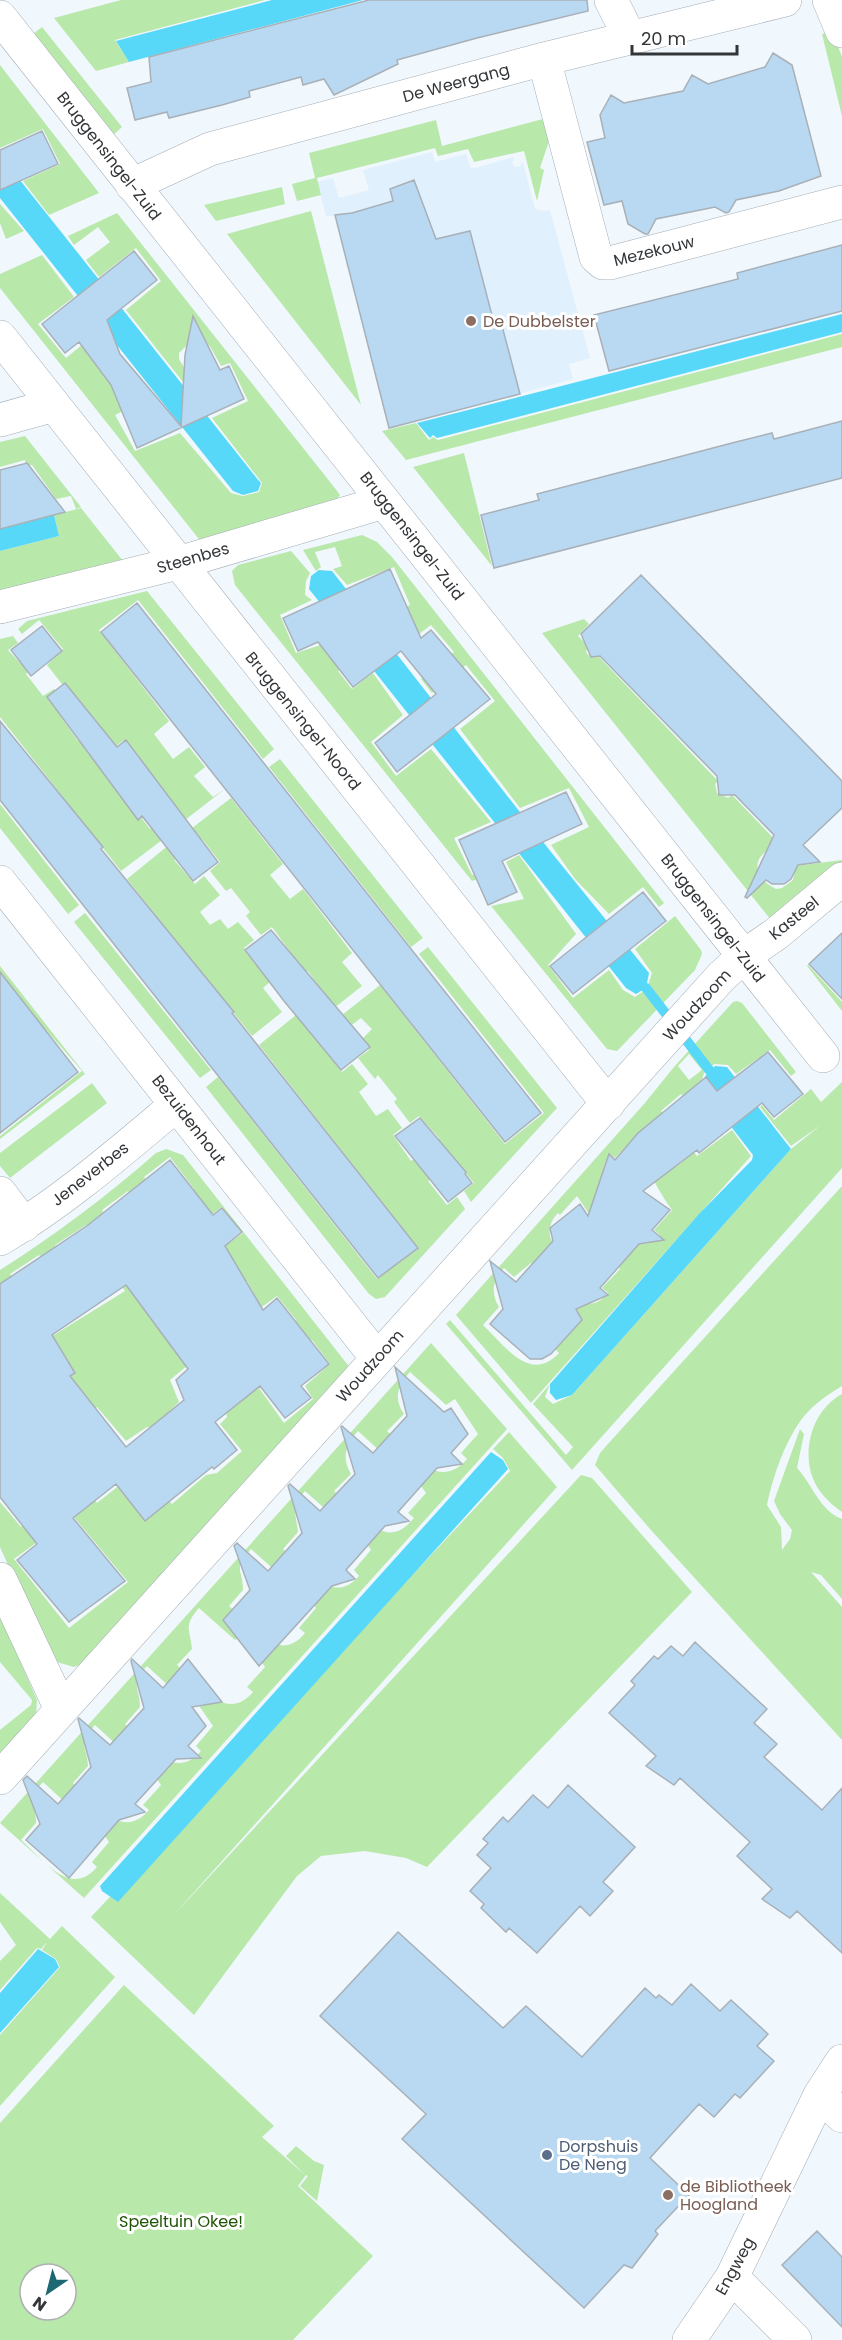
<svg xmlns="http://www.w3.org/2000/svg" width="842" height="2340" font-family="Poppins,sans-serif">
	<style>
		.built { fill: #e0f0fd }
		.green { fill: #b9e8ab; fill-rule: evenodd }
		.water { fill: #57d8f9 }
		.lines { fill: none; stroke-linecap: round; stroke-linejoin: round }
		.stream { stroke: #57d8f9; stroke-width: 10 }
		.building { fill: #b9d9f2; stroke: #a8b0b8; stroke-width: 1.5; fill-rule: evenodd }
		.street-casing { stroke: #a4adb5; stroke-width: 34 }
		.street { stroke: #fff; stroke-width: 33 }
		.education-dot { fill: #8d6e63; stroke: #fff; stroke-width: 2 }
		.service-dot { fill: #5c6f8a; stroke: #fff; stroke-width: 2 }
		.labels { text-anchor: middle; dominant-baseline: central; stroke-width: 6; stroke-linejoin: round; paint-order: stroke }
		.street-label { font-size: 16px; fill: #333639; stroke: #fff }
		.education-label { font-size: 16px; fill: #785e54; stroke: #fff; text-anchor: start }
		.service-label { font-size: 16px; fill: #4e5e75; stroke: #fff; text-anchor: start }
		.park-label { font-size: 16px; fill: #1f5504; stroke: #fff }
	</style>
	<rect width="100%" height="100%" fill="#f0f7fd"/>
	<path class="built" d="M432 152 435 162 466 154 471 169 514 157 512 164 515 167H519L523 162 535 209 544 211 550 210 590 358 569 364 573 379 389 429 334 216H326L317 182 333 178 339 198 369 190 363 170Z"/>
	<path class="green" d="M121 0H265L115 40 129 62 96 71 54 18Z
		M42 27 122 127 113 135 33 34Z
		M832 31 842 57V116L822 34Z
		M0 65 99 193 49 215 23 181 60 164 43 129 0 148Z
		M543 119 549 141 540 168 544 170 537 201 524 151 474 162 468 149 438 156 435 148 317 178 321 195 297 201 292 184 315 178 309 153 436 120 442 146Z
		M282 187 285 204 216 221 204 205Z
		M0 204 24 231 6 239 0 223Z
		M311 211 361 405 227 234Z
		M117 213 334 487 340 495 334 503 202 543 0 288V274L42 255 74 297 38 324 66 358 99 331 153 397 115 415 135 451 180 433 231 493 243 496 259 492 262 483 212 418 248 401 230 363 221 366 211 348 204 340 190 342 179 353V359L191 379 183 382 126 310 161 281 136 248 99 277 86 260 110 242 98 227 74 245 68 236Z
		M842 334V347L406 460 382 431 416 423 429 440 433 437 438 440Z
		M25 436 81 507 76 509 71 496 56 499 32 465 25 466V460L0 467V442Z
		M464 453 492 566 413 467Z
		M81 508 123 561 0 594V551L59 536 54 515Z
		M362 535 377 542 392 557 664 903 659 907 643 887 609 914 575 879 551 845 589 827 569 788 520 808 460 729 495 701 466 665 432 693 421 679 454 652 431 625 399 649 376 622 410 605 394 567 347 585 333 569 342 566 335 547 315 552 321 567 316 571 303 550Z
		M291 551 310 573 306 581 305 595 312 600 280 615 296 653 342 638 358 657 338 671 352 689 373 673 403 715 371 742 396 776 431 749 491 822 454 838 472 875 479 873 480 878 472 881 235 585 232 571 238 565Z
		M147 591 274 749 263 759 138 600 99 630 169 721 154 734 173 759 189 747 205 767 194 776 213 797 225 789 176 827 141 764 123 741 113 748 96 727 99 724 80 701 77 703 47 665 63 649 39 620 22 634 18 629 27 621Z
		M584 619 589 624 578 636 588 646 586 652 588 655 599 657 718 781 715 784 717 793 728 798 732 795 780 845C751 853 750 876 776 889L782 888 793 880 796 866 842 860V864L771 920 542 633Z
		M13 636 18 643 8 650 20 663 28 656 35 664 26 674 43 696 54 689 71 709 61 717 78 741 90 733 132 806 150 829 160 822 170 834 121 871 0 717V639Z
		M280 759 423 938 411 947 269 767Z
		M231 798 283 864 270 875 290 899 303 889 352 953 342 962 362 986 324 1016 325 995 308 971 296 980 280 959 291 953 272 927 261 935 246 916 250 912 231 888 226 891 210 871 220 862 202 839 191 846 183 835Z
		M0 804 79 905 68 914 0 828Z
		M175 840 184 851 174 860 195 884 204 876 220 895 200 912 210 925 220 919 228 929 238 922 254 940 244 948 264 973H280L263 988 282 1012 252 1036 127 879Z
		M519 855 576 934 548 965 573 998 609 970 623 990 635 997 647 989 652 973 635 949 675 916 701 950 702 954 695 970 617 1051 607 1049 491 906 524 899 506 862Z
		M85 913 211 1070 200 1078 74 922Z
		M428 947 557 1108 471 1202 464 1191 474 1183 464 1171 429 1148 439 1138 419 1116 410 1123 394 1102 397 1099 378 1075 375 1079 358 1058 369 1050 361 1040 372 1029 361 1018 340 1034 332 1023 380 985 505 1144 544 1113 419 954Z
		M808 965 842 1002V1011L807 966Z
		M0 966 85 1074 0 1139V1136L82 1071 47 1031 24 1047 0 985Z
		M737 1001 742 1003 796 1072 791 1076 770 1050 736 1074 728 1065 714 1064 704 1073 693 1107 681 1094 661 1111 697 1156 732 1130 751 1156 531 1403 456 1315 644 1104 674 1067 733 1002ZM689 1054 702 1070 689 1080 678 1066ZM665 1130 688 1157 676 1167 653 1139ZM631 1141C646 1164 656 1188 672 1210L654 1230 660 1235C654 1242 648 1245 638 1244L603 1174 605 1163 611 1155 615 1158ZM577 1196 598 1227 620 1269 602 1288 608 1293C601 1301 594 1306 584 1302L550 1237C549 1227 551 1220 558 1213L560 1215ZM531 1263 550 1280 553 1347 559 1353C530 1384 505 1346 483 1325L499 1307C490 1293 493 1279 504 1268L514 1277Z
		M296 1015 342 1072 352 1064 368 1084 359 1092 376 1116 388 1109 402 1128 393 1135 411 1161 423 1153 438 1173 428 1181 447 1205 457 1197 465 1209 385 1297 376 1299 369 1294 206 1087 218 1077 377 1279 418 1248 259 1045Z
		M842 1082V1168L572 1470 446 1324 450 1320 566 1455 573 1447 533 1404 550 1384 545 1397 553 1404 572 1395 791 1149 821 1125 791 1146 760 1107 762 1105 774 1120 811 1089 821 1102Z
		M92 1083 107 1103 10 1178 0 1166V1153Z
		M166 1149 183 1155 351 1369 93 1660 74 1667 50 1660 0 1547V1502L21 1527 77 1481 0 1299V1270C55 1235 107 1196 156 1153ZM170 1157 194 1189 192 1191 211 1215 222 1207 243 1233 228 1244 210 1222 126 1243 102 1210 128 1191 134 1201 152 1187 144 1177ZM86 1225 110 1259 106 1263 125 1291 54 1335 10 1274 39 1255 44 1261 60 1254 55 1245ZM247 1281 257 1299 253 1301 259 1309 277 1296 296 1320 294 1324 308 1342 312 1340 330 1364 305 1386 313 1399 284 1423 249 1374 241 1284ZM188 1365 226 1412 227 1417 220 1424 242 1451 217 1473 206 1475 172 1504 141 1468 97 1503 75 1474 82 1419 97 1407 126 1441 147 1427 152 1428 179 1402 170 1380ZM73 1516 128 1582 69 1628 14 1559Z
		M842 1186V1386C829 1394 815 1403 805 1415 786 1438 773 1476 767 1505L781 1527 782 1550 790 1539 792 1530 780 1514 774 1501 800 1429 804 1434 797 1468C813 1485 819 1510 842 1519V1599L821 1575 811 1572 842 1607V1740L650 1529 595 1465 600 1453 607 1445Z
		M431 1343 507 1429 84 1898 0 1823ZM410 1372 446 1405 455 1399 478 1434 461 1453 467 1459C438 1493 410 1452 387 1431L404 1414C393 1398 398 1385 410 1372ZM358 1431 394 1464 402 1459 426 1493 408 1513 414 1518C404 1530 393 1537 378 1529L334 1491 351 1474C341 1458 346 1444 358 1431ZM305 1491 341 1523 349 1518 371 1550 354 1570 359 1576C332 1607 305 1568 283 1549L298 1532C296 1513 290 1508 305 1491ZM251 1549 287 1581 295 1577 316 1608 299 1628 305 1633C279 1666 250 1625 229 1606L243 1590C243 1568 232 1571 251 1549ZM199 1608 235 1640 243 1635 265 1667 247 1687 253 1692C226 1724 199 1684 177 1665L192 1649C190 1629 183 1626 199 1608ZM147 1666 183 1699 191 1694 213 1726 196 1746 201 1751C174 1783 147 1743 125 1724L140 1707C140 1688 129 1685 147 1666ZM95 1725 131 1758 139 1753 161 1785 143 1805 149 1810C122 1842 95 1803 73 1783L88 1766C87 1746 77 1745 95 1725ZM43 1782 79 1815 87 1810 109 1842 92 1862 97 1867C70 1899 43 1859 21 1840L36 1823C36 1804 25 1801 43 1782Z
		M842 1394V1512C829 1503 817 1491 812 1476 802 1447 814 1409 842 1394Z
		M509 1432 557 1487 171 1918 581 1475 592 1478 692 1592 427 1867 406 1858 365 1851 321 1856 297 1876 194 2015 91 1917 510 1471 503 1458 493 1449Z
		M0 1615 37 1700 36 1716 0 1763V1730L31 1705 32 1700 0 1662Z
		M0 1893 50 1939 62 1926 115 1977 0 2106V2035L60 1967 56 1959 42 1950 47 1942 41 1949 37 1948 0 1990V1961L16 1945 0 1922Z
		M124 1985 274 2126 262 2137 305 2175 286 2156 296 2146 314 2161 324 2165 317 2201 300 2186 308 2176 306 2175 298 2186 373 2256 293 2340H0V2123ZM30 2274H66V2310H30Z"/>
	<path class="water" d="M272 0H363L129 62 116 41Z
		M0 155 259 481 261 483 258 491 243 495 233 491 0 198Z
		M842 314V332L437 438 433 435 430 438 417 423Z
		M54 515 59 536 0 551V529Z
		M319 570 332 571 551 852 649 973 646 988 636 994 626 988 309 589 311 576Z
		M715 1066 727 1067 791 1149 572 1395 556 1400 550 1393V1384L699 1214 752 1160 753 1155 702 1089 706 1075Z
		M491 1452 503 1460 508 1469 118 1902 102 1891 100 1886Z
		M38 1949 55 1959 59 1967 0 2033V1993Z"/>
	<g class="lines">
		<path class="stream" d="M646 988 710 1071"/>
	</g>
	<path class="building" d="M369 0H587L588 11 477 38 397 60 398 64 334 95 324 79 303 85 301 77 249 91 250 97 222 105 169 118 167 112 135 120 127 88 151 82 149 57Z
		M773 53 792 65 821 176 779 191 736 200 729 212 726 213 715 207 656 219 648 234H645L628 224 622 201 604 205 587 142 605 138 600 115 611 95 624 103 683 91 692 75 708 84 765 67Z
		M42 131 58 164 0 190V150Z
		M414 180 436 239 470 231 494 323 501 322 520 394 389 428 335 215 352 213 393 201 390 189Z
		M842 245V311L609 371 594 315 738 279 737 273Z
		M134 251 157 280 107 320 120 354 181 426 185 355 193 316 220 370 229 366 244 399 137 448 111 385 79 342 65 353 42 324Z
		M842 421V478L494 568 481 515 539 500 537 494 732 443 772 433 774 439Z
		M27 463 65 512 0 529V470Z
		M390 569 421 638 431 630 490 699 397 772 375 743 436 694 401 651 353 687 318 642 298 651 283 618Z
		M641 575 842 781V808L803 845 820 862 798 865 791 879 784 884H772L766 880 747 898 745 897 774 835 735 795H719L717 776 600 656 591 657 581 634Z
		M137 603 541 1113 505 1142 101 632Z
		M42 626 62 651 31 676 11 650Z
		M65 683 117 747 126 740 218 862 193 881 142 816 138 820 47 697Z
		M0 721 103 847 101 849 234 1012 232 1013 418 1248 378 1278 0 800Z
		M566 792 582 824 502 861 517 892 488 905 459 840Z
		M643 892 666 921 573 994 550 966Z
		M271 930 370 1047 341 1070 284 1001 245 950Z
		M842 933V999L809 964Z
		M0 972 78 1072 0 1133Z
		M768 1052 803 1094 774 1117 762 1103 699 1153 697 1150 643 1191 670 1210 652 1230 664 1240 639 1244 600 1288 608 1295 576 1309 582 1320 551 1354 542 1359H530L490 1324 503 1309 490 1261 516 1282 553 1241 550 1228 580 1204 588 1216 609 1154 615 1160 638 1133 706 1077 717 1091Z
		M420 1118 466 1172 465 1174 472 1183 448 1202 395 1136Z
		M170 1160 213 1215 222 1208 242 1232 225 1246 263 1310 277 1298 329 1364 301 1386 311 1398 285 1418 260 1386 215 1422 237 1450 214 1469 212 1467 145 1521 116 1484 73 1518 125 1581 69 1622 17 1560 37 1544 0 1497V1284L88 1225ZM126 1285 188 1369 176 1380 184 1400 126 1447 70 1376 75 1373 52 1335Z
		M395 1367 444 1412 451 1408 468 1434 451 1453 462 1464 437 1468 398 1512 409 1521 385 1526 346 1570 355 1579 332 1586 259 1666 223 1620 250 1590 234 1546 237 1543 268 1571 302 1533 288 1486 290 1484 320 1511 355 1474 341 1427 342 1426 373 1453 407 1416Z
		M695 1642 767 1709 754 1723 777 1744 764 1757 822 1810 842 1788V1953L797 1911 790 1918 762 1899 772 1889 737 1856 750 1842 680 1778 674 1785 646 1766 656 1756 609 1713 635 1685 631 1681 654 1656 658 1659 671 1646 683 1656Z
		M132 1659 163 1688 188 1659 222 1702 192 1707 206 1726 188 1746 201 1758 176 1759 135 1804 145 1812 119 1820 69 1878 26 1840 40 1824 23 1780 27 1776 58 1804 91 1767 78 1719 79 1718 110 1745 144 1708 131 1661Z
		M568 1785 635 1847 603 1882 613 1891 590 1916 580 1906 537 1953 509 1928 506 1932 481 1908 484 1904 470 1891 491 1868 477 1855 488 1843 483 1839 503 1817 508 1822 533 1795 548 1808Z
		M398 1932 503 2028 526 2006 582 2057 645 1988 656 1998 659 1995 672 2005 691 1984 720 2011 731 2000 768 2034 757 2046 774 2061 740 2098 735 2094 714 2117 699 2104 650 2158 689 2195 655 2231 658 2234 632 2268 624 2265 584 2308 402 2139 426 2114 320 2016Z
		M817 2231 842 2257V2327L782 2265Z"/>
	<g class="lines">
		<defs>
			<path id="street" d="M611 0 630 38
				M829 0 842 31
				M0 17 823 1056
				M544 59 596 257 603 263H610L842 202
				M132 185 210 149 544 59 785 0
				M0 337 608 1104
				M0 420 54 405
				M0 607 178 563 384 502
				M0 882 377 1358
				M0 1193 24 1225
				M0 1239C64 1201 120 1152 176 1105
				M0 1579 61 1709
				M0 1778 721 977 744 956 776 934 842 879
				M820 2095 842 2116
				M732 2277 795 2340
				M689 2340 732 2277 820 2095 842 2061"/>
		</defs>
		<use href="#street" class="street-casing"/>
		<use href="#street" class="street"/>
	</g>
	<g class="education-dot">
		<circle cx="471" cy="321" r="6"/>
		<circle cx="668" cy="2195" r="6"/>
	</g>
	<circle class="service-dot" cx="547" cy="2155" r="6"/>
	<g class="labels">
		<g class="street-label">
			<text transform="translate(456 83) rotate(-15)">De Weergang</text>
			<text transform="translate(109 156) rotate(52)">Bruggensingel-Zuid</text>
			<text transform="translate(654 251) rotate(-14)">Mezekouw</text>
			<text transform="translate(412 536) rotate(52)">Bruggensingel-Zuid</text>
			<text transform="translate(193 558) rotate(-16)">Steenbes</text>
			<text transform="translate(303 721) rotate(51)">Bruggensingel-Noord</text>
			<text transform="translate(713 918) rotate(52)">Bruggensingel-Zuid</text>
			<text transform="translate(794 918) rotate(-39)">Kasteel</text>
			<text transform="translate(697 1005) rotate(-47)">Woudzoom</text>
			<text transform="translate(189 1120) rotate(52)">Bezuidenhout</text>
			<text transform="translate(90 1174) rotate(-38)">Jeneverbes</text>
			<text transform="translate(370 1366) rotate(-48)">Woudzoom</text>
			<text transform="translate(735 2266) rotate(-61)">Engweg</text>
		</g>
		<g class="education-label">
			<text x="483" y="321">De Dubbelster</text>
			<text x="680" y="2186">de Bibliotheek<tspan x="680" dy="18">Hoogland</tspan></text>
		</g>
		<g class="service-label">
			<text x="559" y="2146">Dorpshuis<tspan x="559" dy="18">De Neng</tspan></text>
		</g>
		<g class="park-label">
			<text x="181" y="2221">Speeltuin Okee!</text>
		</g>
	</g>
	<g transform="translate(48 2292) rotate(215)"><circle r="28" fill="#ffffff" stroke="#adafb0" stroke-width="1.5"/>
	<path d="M0-4.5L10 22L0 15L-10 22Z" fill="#1d6872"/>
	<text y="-9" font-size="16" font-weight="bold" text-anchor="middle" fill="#333639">N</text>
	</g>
	<path d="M632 45v9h105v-9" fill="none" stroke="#333639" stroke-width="3"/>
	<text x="641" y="45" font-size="18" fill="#333639" stroke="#ffffff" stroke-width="4.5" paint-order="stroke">20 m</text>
</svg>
